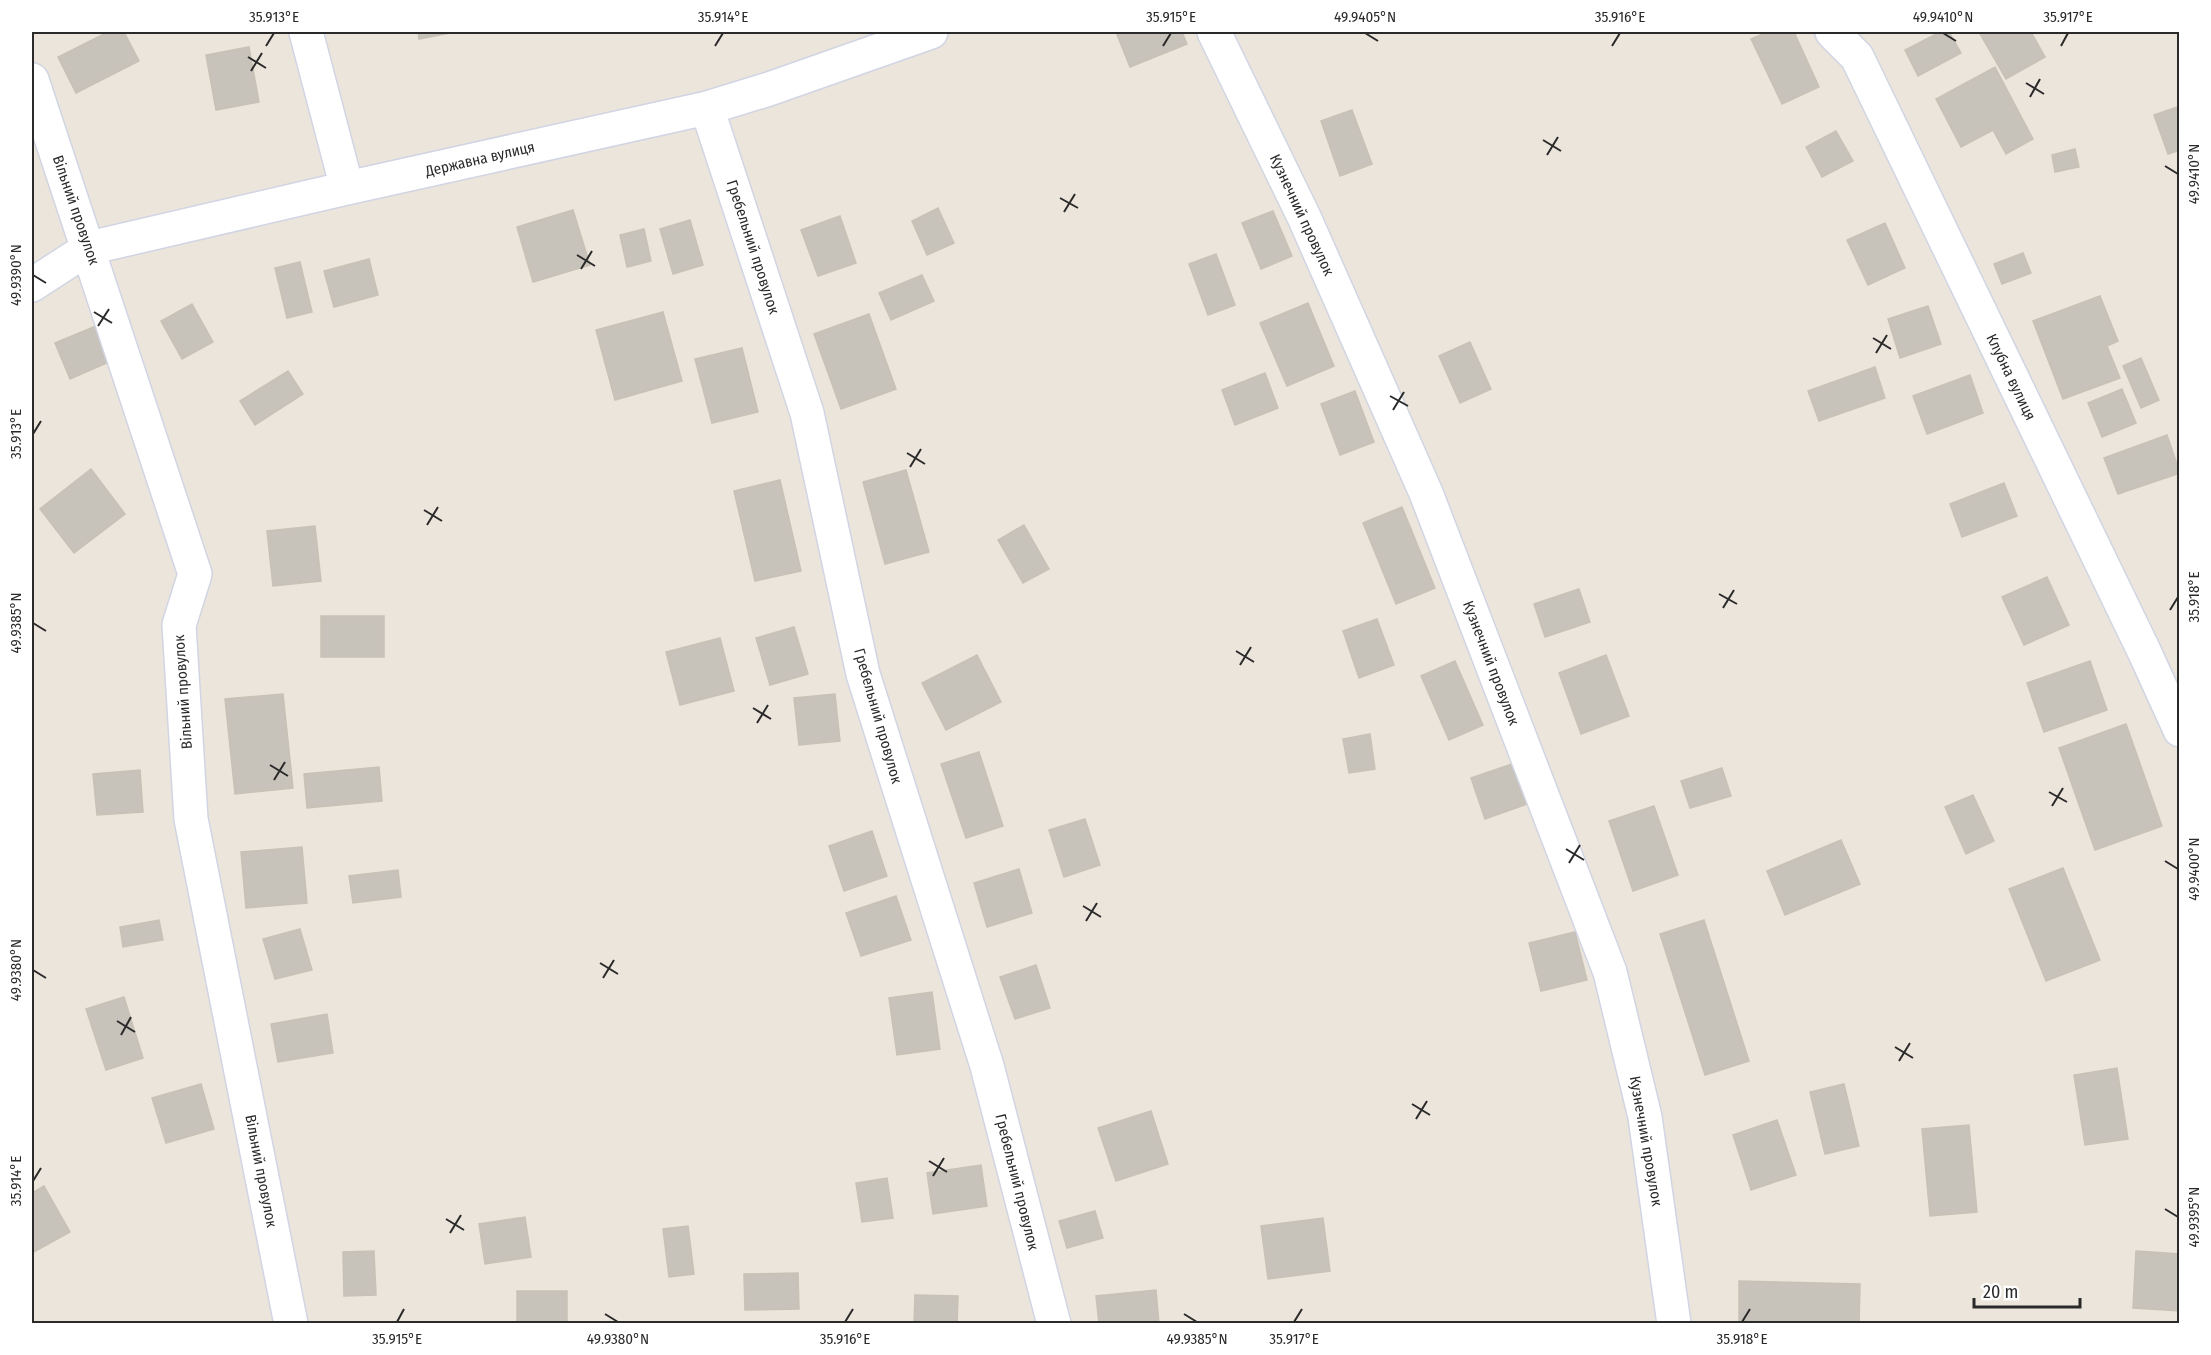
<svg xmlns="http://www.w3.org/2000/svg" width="2211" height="1355" font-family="'Fira Sans Condensed',sans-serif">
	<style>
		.building { fill: #c7c3ba; stroke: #c8c1b5; stroke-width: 1.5 }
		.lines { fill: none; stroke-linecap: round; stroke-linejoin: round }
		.minor-casing { stroke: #d1d5e3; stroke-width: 36 }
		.minor { stroke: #fff; stroke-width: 33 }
		.ticks { fill: none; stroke: #2a2a2a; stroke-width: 2 }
		.labels { text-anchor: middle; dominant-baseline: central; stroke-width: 5; stroke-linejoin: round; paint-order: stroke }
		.street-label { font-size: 15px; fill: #2a2a2a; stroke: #fff }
		.neatline { fill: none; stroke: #2a2a2a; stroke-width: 2 }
		.ticks-label { font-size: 15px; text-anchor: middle; fill: #2a2a2a }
	</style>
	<rect width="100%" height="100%" fill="#ece5dc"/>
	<path class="building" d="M108 32H124L139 61 76 93 58 57Z
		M418 32H455L419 39Z
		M1116 32H1182L1187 44 1130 67Z
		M1768 32H1794L1819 87 1782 104 1751 39Z
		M1940 32H1949L1961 53 1918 76 1905 50Z
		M1979 32H2031L2045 57 2006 79Z
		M249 47 259 102 216 110 206 55Z
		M1995 67 2033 139 2006 154 1993 130 1961 147 1936 99Z
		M2180 106V150L2168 154 2154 115Z
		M1352 110 1372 164 1340 176 1321 121Z
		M1836 131 1853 161 1822 177 1806 147Z
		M2075 149 2079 167 2055 172 2052 155Z
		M938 208 954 243 927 255 912 221Z
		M573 210 590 265 533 282 517 227Z
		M1273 211 1292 256 1261 269 1242 223Z
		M840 216 856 263 818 276 801 230Z
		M690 220 703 265 673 274 660 229Z
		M1885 223 1905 268 1868 285 1847 240Z
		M644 229 651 261 627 267 620 235Z
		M2023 253 2031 273 2002 284 1994 264Z
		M1216 254 1235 305 1208 315 1189 264Z
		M369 259 378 295 334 307 324 271Z
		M300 262 312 312 287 318 275 268Z
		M922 275 934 301 891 320 879 293Z
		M2100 296 2118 341 2107 346 2120 378 2063 399 2033 321Z
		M1308 303 1334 366 1287 386 1260 323Z
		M192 304 213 342 182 359 161 321Z
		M1928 306 1941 344 1900 358 1888 319Z
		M663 312 682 381 615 400 596 330Z
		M869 314 896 389 841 409 814 334Z
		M96 326 111 361 70 379 55 343Z
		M1470 342 1491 389 1460 403 1439 356Z
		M742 348 758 412 712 423 695 359Z
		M2141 358 2159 400 2141 408 2123 366Z
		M1875 367 1885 398 1819 421 1808 391Z
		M288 371 303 394 255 425 240 401Z
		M1265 373 1278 408 1235 425 1222 390Z
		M1970 375 1983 413 1927 434 1913 396Z
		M2122 389 2136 423 2102 437 2088 403Z
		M1355 391 1374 442 1340 455 1321 404Z
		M2167 435 2180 473 2118 494 2104 458Z
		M91 469 125 514 74 553 40 509Z
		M906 470 929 552 885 564 863 482Z
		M780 480 801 571 755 581 734 491Z
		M2004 483 2017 516 1962 537 1950 504Z
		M1402 507 1435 588 1396 604 1363 523Z
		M1024 525 1049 569 1023 583 998 540Z
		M315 526 321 581 273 586 267 531Z
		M2047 577 2069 625 2024 645 2002 597Z
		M1579 589 1590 622 1545 637 1534 604Z
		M321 616H384V657H321Z
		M1377 619 1394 665 1359 678 1343 631Z
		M794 627 808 674 770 685 756 638Z
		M720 638 734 691 680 705 666 652Z
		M977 655 1001 702 946 730 922 683Z
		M1606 655 1629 716 1581 734 1559 673Z
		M1455 661 1483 725 1449 740 1421 676Z
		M2090 661 2107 710 2044 732 2027 683Z
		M283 694 293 788 235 794 225 699Z
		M835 694 840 741 799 745 794 698Z
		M2126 724 2162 826 2095 850 2059 748Z
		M1370 734 1375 769 1349 773 1343 739Z
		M979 752 1003 826 966 838 941 764Z
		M1512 764 1527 804 1485 819 1471 778Z
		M379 767 382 801 307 808 304 774Z
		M1722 768 1731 796 1690 808 1681 781Z
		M140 770 143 812 97 815 93 774Z
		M1973 795 1994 841 1966 854 1945 807Z
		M1654 806 1678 875 1633 891 1609 821Z
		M1085 819 1100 865 1064 877 1049 830Z
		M872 831 887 876 844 891 829 846Z
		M1841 840 1860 884 1785 915 1767 871Z
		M302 847 307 903 246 908 241 852Z
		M2063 868 2100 960 2046 981 2009 889Z
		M1019 869 1032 913 987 927 974 883Z
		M398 870 401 897 353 903 349 876Z
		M896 896 911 940 861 956 846 913Z
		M159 920 163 940 123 947 120 927Z
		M1704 920 1749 1061 1705 1075 1660 934Z
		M300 929 312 970 275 979 263 939Z
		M1575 932 1587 980 1541 991 1529 943Z
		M1036 965 1050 1008 1015 1019 1000 977Z
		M932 992 940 1049 897 1055 889 998Z
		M124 997 143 1058 106 1070 86 1009Z
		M327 1014 333 1053 278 1062 271 1024Z
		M2117 1068 2128 1139 2085 1145 2074 1075Z
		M201 1084 214 1129 166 1143 152 1098Z
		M1844 1084 1859 1146 1825 1154 1810 1092Z
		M1151 1111 1168 1164 1116 1181 1098 1128Z
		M1777 1120 1796 1175 1751 1190 1733 1135Z
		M1969 1125 1977 1212 1930 1216 1922 1129Z
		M981 1165 987 1206 933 1214 927 1173Z
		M887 1178 893 1218 862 1222 856 1183Z
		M44 1186 70 1232 32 1253V1193Z
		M1095 1211 1103 1238 1067 1248 1059 1221Z
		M525 1217 531 1257 485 1264 479 1224Z
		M1323 1218 1330 1271 1268 1279 1261 1226Z
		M688 1226 694 1274 669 1277 663 1229Z
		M374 1251 376 1295 344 1296 343 1252Z
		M2136 1251 2180 1254V1311L2133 1308Z
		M798 1273 799 1309 745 1310 744 1274Z
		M1739 1281 1860 1284 1859 1324H1739Z
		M1156 1290 1159 1324H1099L1096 1296Z
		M517 1291H567V1324H517Z
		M915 1295 958 1296 957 1324H914Z"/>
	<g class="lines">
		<defs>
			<path id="minor" d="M306 32 347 188
				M1214 32 1304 217 1426 493 1610 972 1645 1117 1674 1324
				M1832 32 1857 57 2144 651 2180 730
				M32 80 195 574 179 625 191 819 291 1324
				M707 108 807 413 863 674 987 1066 1054 1324
				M32 285 89 248 347 188 707 108 769 89 931 32"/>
		</defs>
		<use href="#minor" class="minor-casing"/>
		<use href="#minor" class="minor"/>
	</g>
	<path class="ticks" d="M1365 33 1378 41M1943 33 1956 41M266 46 274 33M715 46 723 33M1163 46 1171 33M1612 46 1620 33M2061 46 2068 33M248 57 266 68M251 71 262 53M2026 83 2044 94M2030 97 2040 79M1543 140 1561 151M1547 155 1558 137M2165 166 2178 174M1060 198 1078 208M1064 212 1075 194M577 255 595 266M581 269 592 251M33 275 46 283M94 312 112 323M98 326 109 309M1873 338 1891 349M1876 353 1887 335M1390 396 1408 406M1393 410 1404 392M33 434 41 421M907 453 925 464M910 467 921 449M424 510 442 521M427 525 438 507M1719 594 1737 604M1723 608 1734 590M2170 610 2178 597M33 623 46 631M1236 651 1254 662M1240 665 1251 647M753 708 771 719M757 723 768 705M270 765 288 776M274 780 285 762M2049 792 2067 802M2052 806 2063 788M1566 849 1584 860M2165 861 2178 869M1569 863 1580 845M1083 906 1101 917M1086 921 1097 903M600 963 618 974M33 970 46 978M603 978 614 960M117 1021 135 1032M121 1035 131 1017M1895 1047 1913 1058M1899 1061 1910 1043M1412 1104 1430 1115M1416 1119 1427 1101M929 1161 947 1172M933 1176 944 1158M33 1181 41 1168M2165 1209 2178 1217M446 1219 464 1230M450 1233 461 1215M605 1314 618 1322M1184 1314 1197 1322M397 1322 404 1309M845 1322 853 1309M1294 1322 1302 1309M1742 1322 1750 1309"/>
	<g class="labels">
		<g class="street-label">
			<text transform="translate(480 159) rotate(-13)">Державна вулиця</text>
			<text transform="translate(76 210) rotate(71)">Вільний провулок</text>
			<text transform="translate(1302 215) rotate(65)">Кузнечний провулок</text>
			<text transform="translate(753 247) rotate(72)">Гребельний провулок</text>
			<text transform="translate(2011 377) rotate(64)">Клубна вулиця</text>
			<text transform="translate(1491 663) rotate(69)">Кузнечний провулок</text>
			<text transform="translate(183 692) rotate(-94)">Вільний провулок</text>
			<text transform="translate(878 716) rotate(74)">Гребельний провулок</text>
			<text transform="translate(1646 1141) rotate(80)">Кузнечний провулок</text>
			<text transform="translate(261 1171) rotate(79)">Вільний провулок</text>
			<text transform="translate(1017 1182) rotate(76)">Гребельний провулок</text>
		</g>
	</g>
	<rect width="2211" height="1355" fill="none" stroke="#ffffff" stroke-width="66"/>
	<path d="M1974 1298v9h106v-9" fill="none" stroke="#2a2a2a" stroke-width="3"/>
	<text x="1983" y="1298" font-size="18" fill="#2a2a2a" stroke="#ffffff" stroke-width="4.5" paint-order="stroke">20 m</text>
	<rect x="33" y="33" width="2145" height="1289" class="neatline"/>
	<g class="ticks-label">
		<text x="274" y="22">35.913°E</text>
		<text x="723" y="22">35.914°E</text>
		<text x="1171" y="22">35.915°E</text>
		<text x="1365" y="22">49.9405°N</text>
		<text x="1620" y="22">35.916°E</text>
		<text x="1943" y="22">49.9410°N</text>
		<text x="2068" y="22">35.917°E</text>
		<text transform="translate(2194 174) rotate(-90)" y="5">49.9410°N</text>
		<text transform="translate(16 275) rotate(-90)" y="5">49.9390°N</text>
		<text transform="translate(16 434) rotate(-90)" y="5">35.913°E</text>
		<text transform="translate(2194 597) rotate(-90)" y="5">35.918°E</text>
		<text transform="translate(16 623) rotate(-90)" y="5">49.9385°N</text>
		<text transform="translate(2194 869) rotate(-90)" y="5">49.9400°N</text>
		<text transform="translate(16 970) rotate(-90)" y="5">49.9380°N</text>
		<text transform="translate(16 1181) rotate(-90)" y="5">35.914°E</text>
		<text transform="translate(2194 1217) rotate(-90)" y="5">49.9395°N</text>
		<text x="397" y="1344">35.915°E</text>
		<text x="618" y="1344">49.9380°N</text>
		<text x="845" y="1344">35.916°E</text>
		<text x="1197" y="1344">49.9385°N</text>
		<text x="1294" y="1344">35.917°E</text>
		<text x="1742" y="1344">35.918°E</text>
	</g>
</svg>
